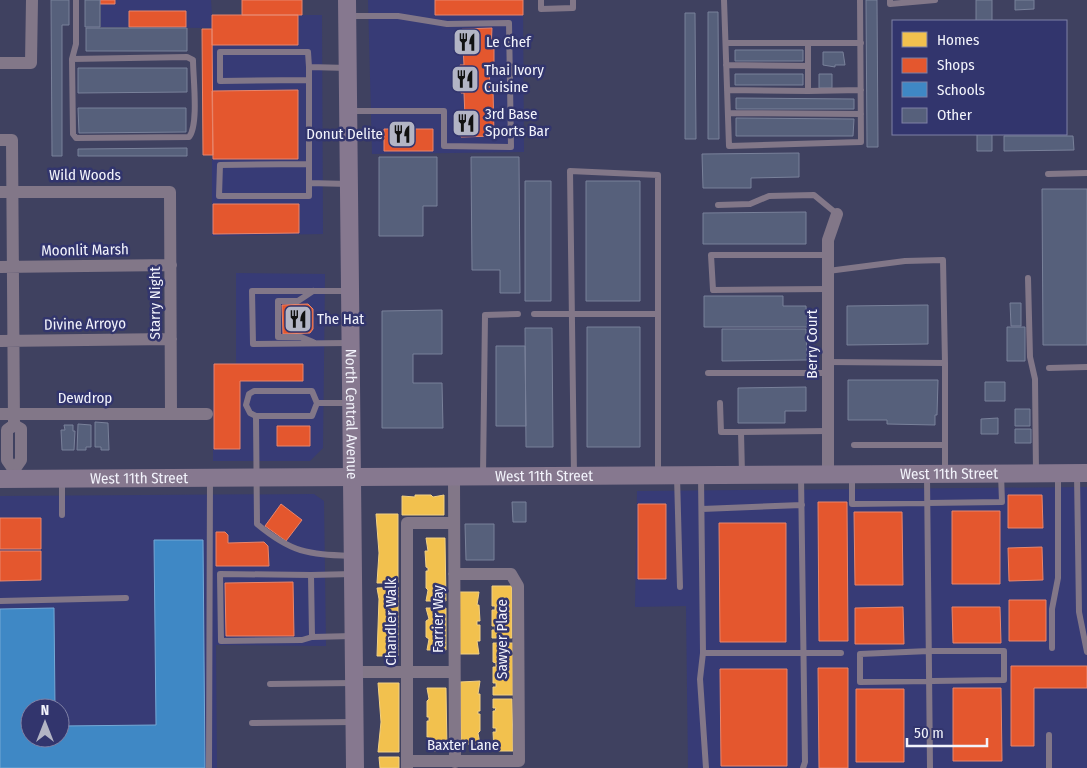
<svg xmlns="http://www.w3.org/2000/svg" width="1087" height="768" font-family="'Fira Sans Condensed',sans-serif">
	<style>
		.built { fill: #373b76; fill-rule: evenodd }
		.homes { fill: #f2c14e; stroke: #f2d082 }
		.shops { fill: #e4572e; stroke: #e8866c }
		.schools { fill: #3f88c5; stroke: #75a8d5 }
		.building { fill: #56607b; stroke: #79819a }
		.lines { fill: none; stroke-linecap: round; stroke-linejoin: round }
		.lane { stroke: #827788; stroke-width: 6 }
		.street { stroke: #827788; stroke-width: 12 }
		.secondary { stroke: #86788f; stroke-width: 18 }
		.labels { text-anchor: middle; dominant-baseline: central; stroke-width: 5; stroke-linejoin: round; paint-order: stroke }
		.poi-label { font-size: 15px; fill: #f2f3fb; stroke: #32356d; text-anchor: start }
		.street-label { font-size: 15px; fill: #f2f3fb; stroke: #32356d }
	</style>
	<rect width="100%" height="100%" fill="#3f4160"/>
	<path class="built" d="M101 0H211L212 15H322L323 234 212 236V28L101 27Z
		M368 0H523L524 152 372 154Z
		M236 273 325 274 323 448 310 461H213V364L236 363Z
		M1087 487V768H688L686 606 635 607 637 491Z
		M314 494 324 501 326 646 216 645 217 768H0V496ZM30 708H60V738H30Z"/>
	<path class="homes" d="M415 495H431L433 497 444 495V515H402V496L415 497Z
		M376 514H398V583H377L379 553Z
		M426 538H445L446 601H426L428 590 426 588V571H428V568L426 567 425 551H428Z
		M492 586H512V638H492V630H495V626H492V610H495V606H492Z
		M398 587V656H377L379 599 377 588Z
		M459 592H479L477 605H479L480 621H477V625H480V641H477L479 654H460Z
		M426 608H446V650H427L429 639 426 637V621L429 619Z
		M493 643H513V695H493V687H496V683H493V667H496V663L493 662Z
		M480 681 478 694H480V711H478V714H480V731L478 733 480 744H461L460 682Z
		M378 683H399V752H378L381 722Z
		M427 688H446L447 751H427L429 737H427V721H429V717H427V701L429 699Z
		M493 699H512L513 751H494L493 732H496V728H493V711H495L496 708H493Z
		M379 757H399V768H380Z"/>
	<path class="shops" d="M100 0H115V4H100Z
		M242 0H302V15H242Z
		M435 0H523V15H435Z
		M129 11H186V27H129Z
		M212 15H298V45H212Z
		M492 28 491 49H494V69H489L490 88H493L494 136 461 137V117H465L464 93H461L460 65H464L462 29Z
		M202 29H212L213 155H203Z
		M298 90V159H213L212 91Z
		M384 129H433V151H384Z
		M213 204H299V233L213 234Z
		M308 304 313 309V329L310 333 283 334 282 305Z
		M214 364H303V381H240V449H214Z
		M277 426H310V446H277Z
		M1008 495H1042L1043 528H1008Z
		M818 502H847L848 641H819Z
		M281 504 302 520 286 541 265 526Z
		M638 504H666V579H638Z
		M952 511H1000V584H952Z
		M854 512H902L903 585H855Z
		M0 518H41V549H0Z
		M719 523H786V642H720Z
		M216 532H225L228 535V543L264 542 268 546 269 566H216Z
		M1042 547 1043 580 1009 581 1008 548Z
		M0 551H41V580L0 581Z
		M293 582 294 636H226L225 583Z
		M1009 600H1046V641H1009Z
		M903 607 904 644H855V608Z
		M952 607H1000L1001 643H953Z
		M1011 666H1087V688H1034V746H1011Z
		M818 668H848V768H819Z
		M720 669H787V766H721Z
		M953 688H1001L1002 761H953Z
		M856 689H904V762H856Z"/>
	<path class="schools" d="M154 540H203L205 768H0V609L54 608 55 708H30V738H60V726L156 725Z"/>
	<path class="building" d="M51 0H69V25H62V156H52Z
		M85 0H100V27H85Z
		M866 0H877L878 147H867Z
		M976 0H992V21H976Z
		M1015 0H1034V9L1015 10Z
		M708 12H718L719 139H708Z
		M685 13H695L696 139H685Z
		M86 28H187V51H86Z
		M735 50H803V61H735Z
		M823 52H843L845 65H835V67L823 65Z
		M78 68H187V92L78 93Z
		M735 74H803V85H735Z
		M819 74H832V88H819Z
		M736 98 854 99V109H736Z
		M78 108H186V132L79 133Z
		M736 118 854 119 853 136H736Z
		M977 134H992V151H977Z
		M1004 136H1073L1074 150 1004 151Z
		M187 148V156H78V149Z
		M799 153V177L751 178V188H703L702 154Z
		M379 157H437V206H423V236H379Z
		M471 157H519L520 293H500V270H472Z
		M525 181H551V301H525Z
		M586 181H640V301H586Z
		M1042 189H1087V345H1043Z
		M806 212V244H703V213Z
		M704 296H783V306H806L807 327H704Z
		M1010 303H1021V326H1011Z
		M928 305V344L847 345V306Z
		M442 310V354H413V383H442L443 428H382V311Z
		M587 327H640V447H587Z
		M1007 327H1025V361H1007Z
		M525 328H552L553 447H526Z
		M722 329H806L807 360 722 361Z
		M496 346H525L526 426H496Z
		M848 380H938L937 415H935V425L887 424V420H848Z
		M985 382H1005V401H985Z
		M806 387V411H785V423H738V388Z
		M1015 409H1030V426H1015Z
		M998 418V434H981V419Z
		M95 422 108 423 109 450H101V447H95Z
		M78 424 91 425V447H86V450H77Z
		M64 425H73V431H75L74 450H62L61 430H65Z
		M1015 429H1031V443H1015Z
		M512 502H526V522H513Z
		M465 524H494V560H466Z"/>
	<g class="lines">
		<path class="lane" d="M541 0V9L573 8V0
			M724 0 729 146 861 142 860 0
			M890 0V4L935 0
			M348 16H398L447 24 509 23 511 147 444 146V111H349
			M726 43H861
			M72 59 187 57 193 60C193 77 199 125 189 137L76 138 73 134 72 59 76 44V0
			M726 65 808 66V43
			M309 67 308 52H220V81L309 80
			M348 68 309 67V183L348 184
			M727 90 808 91V66
			M808 91 861 90
			M728 113 861 114
			M309 164 220 165 219 196H309V183
			M1048 174 1087 173
			M718 205 750 204 769 196 814 195 837 214
			M828 255H711L713 290 828 289
			M828 271 905 261 943 260 945 363 828 362
			M1028 278 1030 357 1035 379 1036 472
			M534 314H658
			M313 342 301 337H278V301H298L313 291
			M348 343 253 344 252 291H348
			M945 363V472
			M1049 368 1087 367
			M708 373H828
			M317 403 312 416H256L250 413 246 405 249 394 254 391H312L317 403H350
			M720 403 721 432H741
			M256 416 257 524C292 553 307 554 351 556
			M854 445H945
			M574 474 570 171 658 175V473
			M742 474 741 432 828 431
			M1077 474 1079 612 1087 652
			M483 475 485 315 518 314
			M801 475 805 762 803 768
			M677 476 680 587
			M701 476 703 653 700 679 706 768
			M852 476V504L1002 502 1001 474
			M927 476 930 768
			M62 480V515
			M702 509 802 505
			M353 574 311 575 312 637 353 636
			M311 575 220 574 221 641 302 640 312 637
			M0 601 126 598
			M1052 648V609L1058 578V474
			M929 651H1004V680L860 682V654Z
			M703 653H841
			M270 684 354 683
			M252 723 354 722
			M209 768 210 479
			M1049 768V735"/>
		<path class="street" d="M0 63H31L32 0
			M0 140H12L14 425
			M0 192H170L171 414
			M0 267 171 265
			M0 341 171 339
			M0 414H207
			M14 425 21 429V460L14 470 7 460V430Z
			M828 475V240L837 214
			M454 477 455 762
			M355 672H454
			M407 761H519L518 586 511 574H454
			M407 768V523H454"/>
		<g class="secondary">
			<path id="s1" d="M347 0 355 768"/>
			<path id="s2" d="M0 479 1087 473"/>
		</g>
	</g>
	<defs>
		<symbol id="restaurant-square" viewBox="-11 -11 22 22"><rect x="-9" y="-9" width="18" height="18" rx="4" fill="#b3b5c5" stroke="#32356d"/><path d="M-5-6h1v4h1v-4h1v4h1v-4h1v5L-1.5 .5V6h-2V.5L-5-1ZM5-6V6H3V1.5H1.5Q1.5-4 5-6Z" fill="#111"/></symbol>
	</defs>
	<g fill-rule="evenodd">
		<use href="#restaurant-square" x="451" y="26" width="32" height="32"/>
		<use href="#restaurant-square" x="449" y="63" width="32" height="32"/>
		<use href="#restaurant-square" x="450" y="107" width="32" height="32"/>
		<use href="#restaurant-square" x="386" y="118" width="32" height="32"/>
		<use href="#restaurant-square" x="282" y="303" width="32" height="32"/>
	</g>
	<g class="labels">
		<g class="poi-label">
			<text x="486" y="42">Le Chef</text>
			<text x="484" y="70">Thai Ivory<tspan x="484" dy="17">Cuisine</tspan></text>
			<text x="485" y="114">3rd Base<tspan x="485" dy="17">Sports Bar</tspan></text>
			<text x="383" y="134" text-anchor="end">Donut Delite</text>
			<text x="317" y="319">The Hat</text>
		</g>
		<g class="street-label">
			<text x="85" y="175">Wild Woods</text>
			<text transform="translate(85 250) rotate(-1)">Moonlit Marsh</text>
			<text transform="translate(155 303) rotate(-90)">Starry Night</text>
			<text transform="translate(85 324) rotate(-1)">Divine Arroyo</text>
			<text transform="translate(812 344) rotate(-90)">Berry Court</text>
			<text x="85" y="398">Dewdrop</text>
			<text stroke="none"><textPath href="#s1" startOffset="414">North Central Avenue</textPath></text>
			<text stroke="none"><textPath href="#s2" startOffset="949">West 11th Street</textPath></text>
			<text stroke="none"><textPath href="#s2" startOffset="544">West 11th Street</textPath></text>
			<text stroke="none"><textPath href="#s2" startOffset="139">West 11th Street</textPath></text>
			<text transform="translate(438 619) rotate(-90)">Farrier Way</text>
			<text transform="translate(391 622) rotate(-90)">Chandler Walk</text>
			<text transform="translate(502 639) rotate(-90)">Sawyer Place</text>
			<text x="463" y="745">Baxter Lane</text>
		</g>
	</g>
	<rect x="892" y="20" width="175" height="115" fill="#32356d" stroke="#7f81a6"/>
	<rect x="902" y="32" width="25" height="15" fill="#f2c14e" stroke="#7f81a6"/>
	<text x="937" y="45" font-size="15" fill="#f2f3fb">Homes</text>
	<rect x="902" y="58" width="25" height="15" fill="#e4572e" stroke="#7f81a6"/>
	<text x="937" y="70" font-size="15" fill="#f2f3fb">Shops</text>
	<rect x="902" y="82" width="25" height="15" fill="#3f88c5" stroke="#7f81a6"/>
	<text x="937" y="95" font-size="15" fill="#f2f3fb">Schools</text>
	<rect x="902" y="108" width="25" height="15" fill="#56607b" stroke="#7f81a6"/>
	<text x="937" y="120" font-size="15" fill="#f2f3fb">Other</text>
	<g transform="translate(45 723)"><circle r="24" fill="#32356d" stroke="#7f81a6"/>
	<path d="M0-4L9 19L0 12L-9 19Z" fill="#b3b5c5"/>
	<text y="-8" font-size="14" font-weight="bold" text-anchor="middle" fill="#f2f3fb">N</text>
	</g>
	<path d="M907 738v8h80v-8" fill="none" stroke="#f2f3fb" stroke-width="2.5"/>
	<text x="914" y="738" font-size="15" fill="#f2f3fb" stroke="#32356d" stroke-width="4" paint-order="stroke">50 m</text>
</svg>
